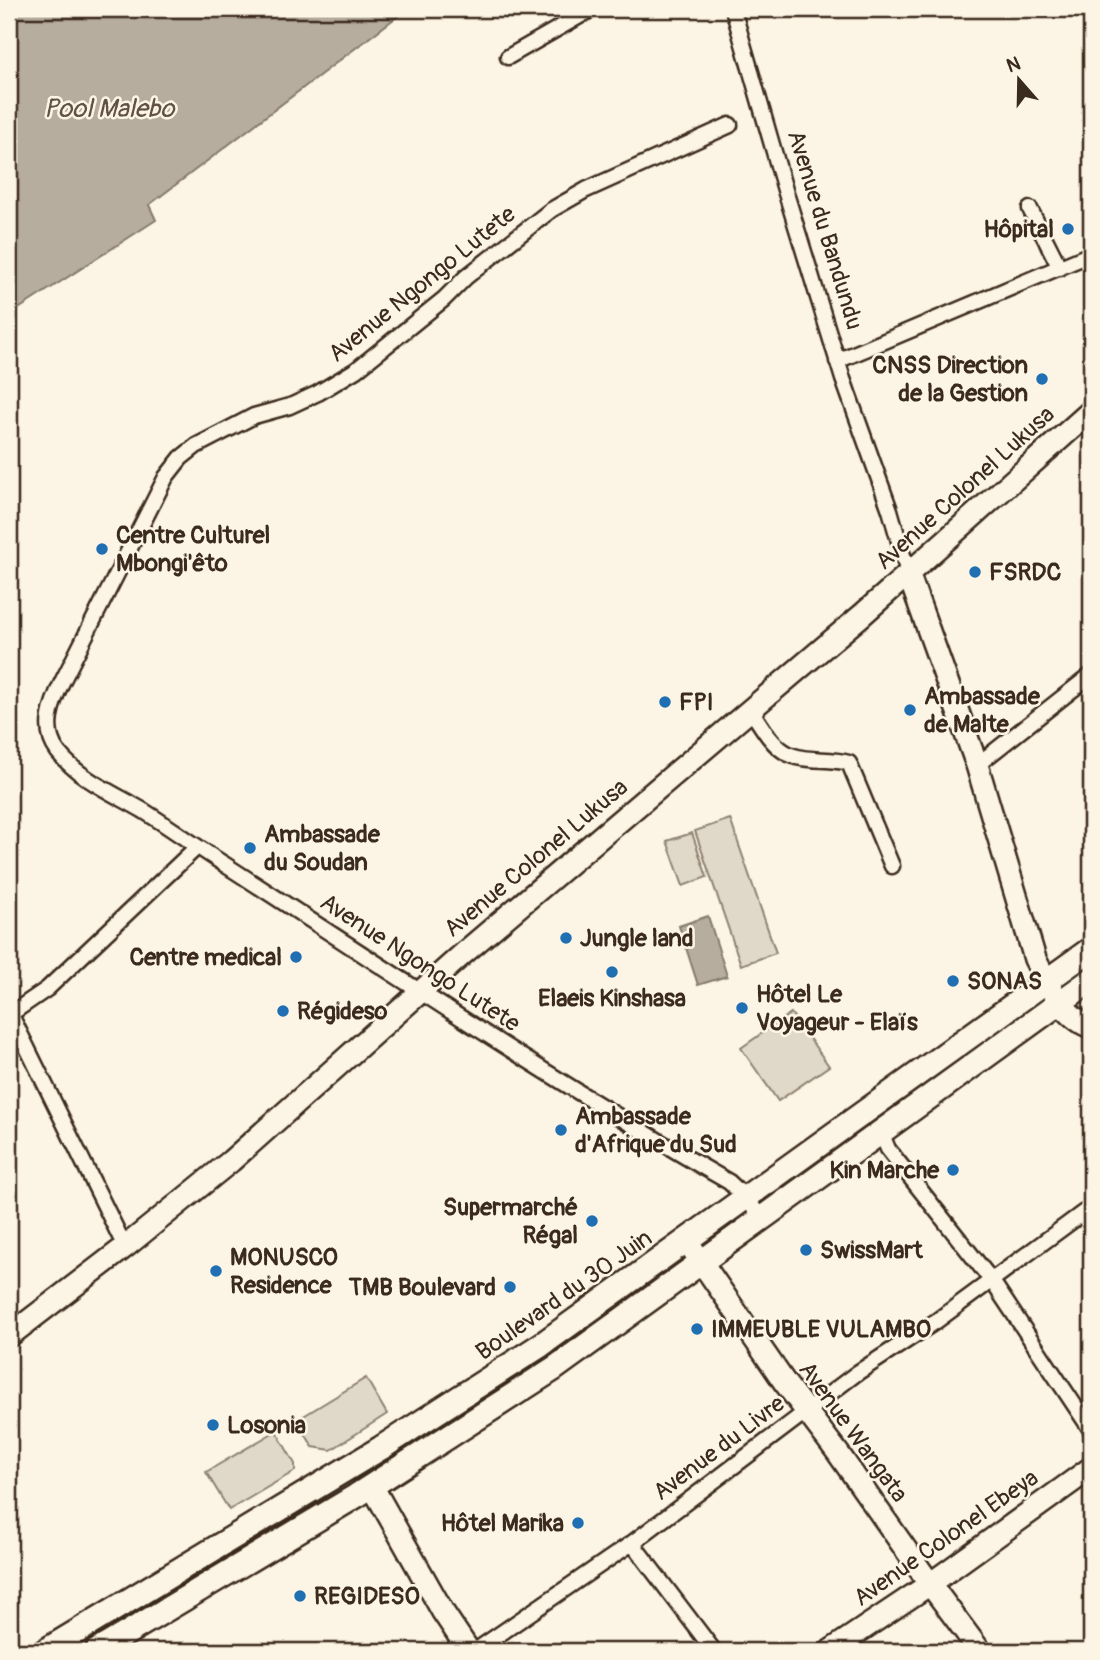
<svg xmlns="http://www.w3.org/2000/svg" width="1100" height="1660" font-family="Pangolin,sans-serif">
	<style>
		.green { fill: #e0d8c8; stroke: #8e8173; stroke-width: 2 }
		.water { fill: #b7ad9e; stroke: #85796b; stroke-width: 2 }
		.lines { fill: none; stroke-linecap: round; stroke-linejoin: round }
		.street-casing { stroke: #3b2a1e; stroke-width: 19 }
		.secondary-casing { stroke: #3b2a1e; stroke-width: 26 }
		.primary-casing { stroke: #3b2a1e; stroke-width: 28 }
		.street { stroke: #fcf5e5; stroke-width: 14 }
		.secondary { stroke: #fcf5e5; stroke-width: 21 }
		.primary { stroke: #fcf5e5; stroke-width: 23 }
		.poi-dot { fill: #1f6fb2; stroke: #fcf5e5; stroke-width: 2.5 }
		.labels { text-anchor: middle; dominant-baseline: central; stroke-width: 5; stroke-linejoin: round; paint-order: stroke }
		.poi-label { font-size: 24px; font-weight: bold; fill: #3b2a1e; stroke: #fcf5e5; text-anchor: start }
		.street-label { font-size: 24px; fill: #3b2a1e; stroke: #fcf5e5 }
		.water-label { font-size: 26px; font-style: italic; fill: #605144; stroke: #fcf5e5 }
	</style>
	<rect width="100%" height="100%" fill="#fcf5e5"/>
	<filter id="ink" filterUnits="userSpaceOnUse"><feTurbulence type="fractalNoise" baseFrequency=".0143" numOctaves="2"/><feDisplacementMap in="SourceGraphic" scale="14" xChannelSelector="R" yChannelSelector="G"/><feConvolveMatrix kernelMatrix="1 2 1 2 8 2 1 2 1" color-interpolation-filters="sRGB"/></filter>
	<g filter="url(#ink)">
		<path class="green" d="M730 819 776 953 741 965 695 831Z
			M692 833 707 877 683 886 667 841Z
			M791 1013 829 1066 778 1101 741 1048Z
			M366 1378 387 1414 331 1450 313 1447 297 1420Z
			M276 1431 295 1464V1471L229 1510 206 1472Z"/>
		<path class="water" d="M9 9H407L149 205 156 220 17 310V329L9 332Z
			M708 916 727 976 698 985 679 926Z"/>
		<g class="lines">
			<defs>
				<path id="street" d="M733 9 785 190 843 379 890 510 908 573
					M508 57 592 9
					M730 125 586 190 551 210 466 277 444 299 356 370 318 393 290 406 254 416 196 446 181 458 166 477 62 682C52 703 41 730 58 752 79 779 115 794 144 811 171 828 197 847 224 864 391 972 556 1083 729 1182L746 1198 762 1219
					M1030 209 1060 268
					M837 361 1091 254
					M750 709C760 723 770 743 785 752 802 763 829 757 849 763L892 866
					M977 765 1091 675
					M9 1011 125 1247
					M9 1015 47 989 197 847
					M881 1132 888 1149 992 1281 1091 1430
					M632 1543 714 1651
					M475 1651 632 1543 857 1373 935 1322 1091 1207"/>
				<path id="secondary" d="M908 573 977 765 1035 959C1047 983 1064 1018 1091 1027
					M687 1241 785 1383 838 1453 930 1584 980 1651
					M9 1336 125 1247 231 1161 464 953 862 615 1091 411
					M372 1486 443 1612 469 1651
					M830 1651 930 1584 1091 1468"/>
				<path id="primary" d="M45 1651 381 1448 541 1345 1091 949
					M97 1651 356 1496 555 1368 1091 980"/>
			</defs>
			<use href="#street" class="street-casing"/>
			<use href="#secondary" class="secondary-casing"/>
			<use href="#primary" class="primary-casing"/>
			<use href="#street" class="street"/>
			<use href="#secondary" class="secondary"/>
			<use href="#primary" class="primary"/>
		</g>
	</g>
	<g class="poi-dot">
		<circle cx="1068" cy="229" r="7"/>
		<circle cx="1042" cy="379" r="7"/>
		<circle cx="102" cy="549" r="7"/>
		<circle cx="975" cy="572" r="7"/>
		<circle cx="665" cy="702" r="7"/>
		<circle cx="910" cy="710" r="7"/>
		<circle cx="250" cy="848" r="7"/>
		<circle cx="566" cy="938" r="7"/>
		<circle cx="296" cy="957" r="7"/>
		<circle cx="612" cy="972" r="7"/>
		<circle cx="953" cy="981" r="7"/>
		<circle cx="742" cy="1008" r="7"/>
		<circle cx="283" cy="1011" r="7"/>
		<circle cx="561" cy="1130" r="7"/>
		<circle cx="953" cy="1170" r="7"/>
		<circle cx="592" cy="1221" r="7"/>
		<circle cx="806" cy="1250" r="7"/>
		<circle cx="216" cy="1271" r="7"/>
		<circle cx="510" cy="1287" r="7"/>
		<circle cx="697" cy="1329" r="7"/>
		<circle cx="213" cy="1425" r="7"/>
		<circle cx="578" cy="1523" r="7"/>
		<circle cx="300" cy="1596" r="7"/>
	</g>
	<g class="labels">
		<g class="poi-label">
			<text x="1054" y="229" text-anchor="end">Hôpital</text>
			<text x="1028" y="365" text-anchor="end">CNSS Direction<tspan x="1028" dy="28">de la Gestion</tspan></text>
			<text x="116" y="535">Centre Culturel<tspan x="116" dy="28">Mbongi'êto</tspan></text>
			<text x="989" y="572">FSRDC</text>
			<text x="924" y="696">Ambassade<tspan x="924" dy="28">de Malte</tspan></text>
			<text x="679" y="702">FPI</text>
			<text x="264" y="834">Ambassade<tspan x="264" dy="28">du Soudan</tspan></text>
			<text x="580" y="938">Jungle land</text>
			<text x="282" y="957" text-anchor="end">Centre medical</text>
			<text x="967" y="981">SONAS</text>
			<text x="756" y="994">Hôtel Le<tspan x="756" dy="28">Voyageur - Elaïs</tspan></text>
			<text x="612" y="998" text-anchor="middle">Elaeis Kinshasa</text>
			<text x="297" y="1011">Régideso</text>
			<text x="575" y="1116">Ambassade<tspan x="575" dy="28">d'Afrique du Sud</tspan></text>
			<text x="939" y="1170" text-anchor="end">Kin Marche</text>
			<text x="578" y="1207" text-anchor="end">Supermarché<tspan x="578" dy="28">Régal</tspan></text>
			<text x="820" y="1250">SwissMart</text>
			<text x="230" y="1257">MONUSCO<tspan x="230" dy="28">Residence</tspan></text>
			<text x="496" y="1287" text-anchor="end">TMB Boulevard</text>
			<text x="711" y="1329">IMMEUBLE VULAMBO</text>
			<text x="227" y="1425">Losonia</text>
			<text x="564" y="1523" text-anchor="end">Hôtel Marika</text>
			<text x="314" y="1596">REGIDESO</text>
		</g>
		<g class="street-label">
			<text transform="translate(825 230) rotate(73)">Avenue du Bandundu</text>
			<text transform="translate(422 284) rotate(-39)">Avenue Ngongo Lutete</text>
			<text transform="translate(965 488) rotate(-42)">Avenue Colonel Lukusa</text>
			<text transform="translate(536 858) rotate(-40)">Avenue Colonel Lukusa</text>
			<text transform="translate(420 963) rotate(33)">Avenue Ngongo Lutete</text>
			<text transform="translate(564 1295) rotate(-35)">Boulevard du 30 Juin</text>
			<text transform="translate(853 1432) rotate(54)">Avenue Wangata</text>
			<text transform="translate(719 1448) rotate(-37)">Avenue du Livre</text>
			<text transform="translate(946 1538) rotate(-35)">Avenue Colonel Ebeya</text>
		</g>
		<g class="water-label">
			<text x="109" y="109">Pool Malebo</text>
		</g>
	</g>
	<rect width="1100" height="1660" fill="none" stroke="#fcf5e5" stroke-width="35"/>
	<rect x="18" y="18" width="1065" height="1625" fill="none" stroke="#3b2a1e" stroke-width="2.5" filter="url(#ink)"/>
	<g transform="translate(1019 80) rotate(340)" stroke="#fcf5e5" stroke-width="5" paint-order="stroke">
	<path d="M0-5L12 26L0 18L-12 26Z" fill="#3b2a1e"/>
	<text y="-10" font-size="19" font-weight="bold" text-anchor="middle" fill="#3b2a1e">N</text>
	</g>
</svg>
